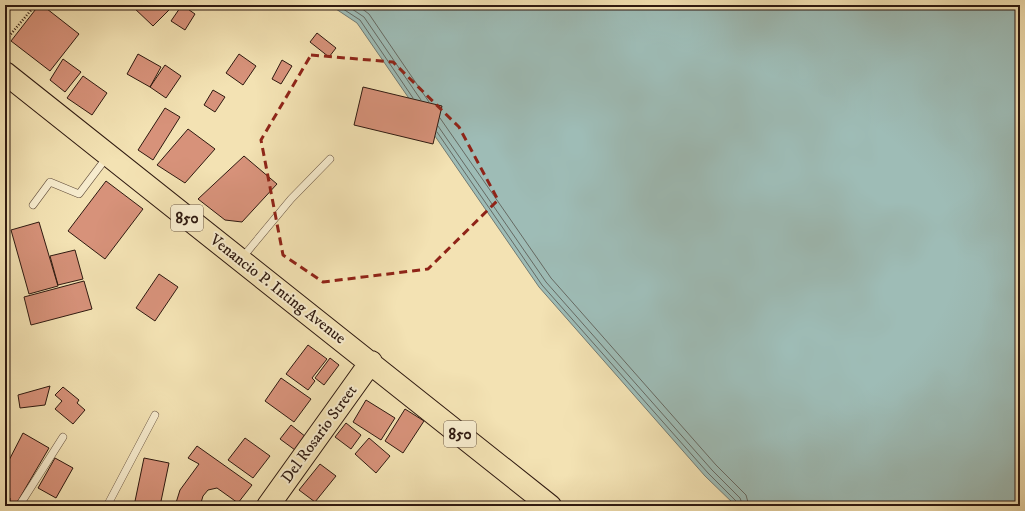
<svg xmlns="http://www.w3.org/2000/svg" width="1025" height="511" font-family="'IM FELL DW Pica',serif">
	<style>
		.water { fill: #9ebcb6; stroke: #717b74 }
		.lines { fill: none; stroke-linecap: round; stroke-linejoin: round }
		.shore { stroke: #666a63; stroke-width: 1 }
		.building { fill: #d7927a; stroke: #2e1910 }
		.service-casing { stroke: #5f4b39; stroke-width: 8 }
		.primary-casing { stroke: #2e1910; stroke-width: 24 }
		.path { stroke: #2e1910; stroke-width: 2.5; stroke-dasharray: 1 2; stroke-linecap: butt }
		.service { stroke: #f7ecce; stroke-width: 7 }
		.primary { stroke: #f3e2b3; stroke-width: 22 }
		.marked { fill: none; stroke: #8f2418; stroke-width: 3; stroke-dasharray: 8 5; stroke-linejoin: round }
		.labels { text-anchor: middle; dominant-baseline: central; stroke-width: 4; stroke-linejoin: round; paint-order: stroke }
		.shield { fill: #f7ecce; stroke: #6a5849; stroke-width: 1 }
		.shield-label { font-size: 15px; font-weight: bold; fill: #2e1910 }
		.street-label { font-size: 16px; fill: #2e1910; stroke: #f7ecce }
	</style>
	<rect width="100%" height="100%" fill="#f3e2b3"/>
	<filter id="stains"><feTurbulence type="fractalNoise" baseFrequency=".005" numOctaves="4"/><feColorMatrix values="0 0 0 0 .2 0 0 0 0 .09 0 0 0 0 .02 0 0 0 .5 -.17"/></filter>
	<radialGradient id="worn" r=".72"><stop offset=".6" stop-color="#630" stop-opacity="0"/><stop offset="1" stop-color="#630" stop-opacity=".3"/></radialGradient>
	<path class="water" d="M330 5H1020V506H736L705 476 539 287 357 23Z"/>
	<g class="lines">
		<path class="shore" d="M337 5 360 20 413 98
			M346 5 364 17 421 100
			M357 5 369 14 429 102
			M440 118 551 278 716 465 746 495 749 506
			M438 126 546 282 712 470 740 498 743 506
			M437 132 542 285 708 473 737 502 738 506"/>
	</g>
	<path class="building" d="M39 5H42L79 34 50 71 11 41Z
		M135 5H174L153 26 133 7Z
		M182 5 195 14 185 30 171 21Z
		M317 33 336 48 329 57 310 42Z
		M138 54 161 67 150 87 127 74Z
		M239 54 256 66 243 85 226 73Z
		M63 59 81 72 65 92 50 80Z
		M282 60 292 66 281 84 272 79Z
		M165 65 181 76 166 98 150 87Z
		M83 76 107 93 92 115 67 98Z
		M363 87 442 106 433 144 354 125Z
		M213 90 225 97 215 112 204 105Z
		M165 108 180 117 153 160 138 150Z
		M188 129 215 149 185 183 157 165Z
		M244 156 277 184 242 222 225 220 198 199Z
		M106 181 143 209 105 259 68 231Z
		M39 222 58 286 29 294 11 230Z
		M75 250 83 279 58 285 50 256Z
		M159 274 178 287 155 321 136 308Z
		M84 281 92 309 31 325 24 297Z
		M308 345 327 359 312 378 315 381 308 390 286 374Z
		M330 358 339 365 324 385 315 378Z
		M281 378 311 399 294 422 265 401Z
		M50 386 45 405 20 408 18 395Z
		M63 387 79 400 77 403 85 410 73 424 55 409 62 401 55 395Z
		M366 400 395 418 381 440 353 422Z
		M405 409 424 421 403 453 385 441Z
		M346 423 361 435 351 449 335 437Z
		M291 425 306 437 295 450 280 439Z
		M23 433 49 448 15 506H10V498L5 496V468Z
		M245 438 270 456 253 478 228 460Z
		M369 438 390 456 376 473 355 454Z
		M197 446 252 485 238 503 217 488 208 490 203 496 200 506H175L180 490 199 464 188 458Z
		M55 458 73 468 56 498 38 488Z
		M144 458 169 463 160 506H134Z
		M320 464 336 476 315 502 299 490Z"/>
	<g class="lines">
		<defs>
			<path id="service" d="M33 205 50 182 79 194 107 157
				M242 258 291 199 330 159
				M19 506 63 437
				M107 506 155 415"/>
			<path id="primary" d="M5 73 550 506
				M268 506 371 362"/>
		</defs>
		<use href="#service" class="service-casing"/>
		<use href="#primary" class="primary-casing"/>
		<path class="path" d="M5 41 32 9"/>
		<use href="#service" class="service"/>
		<use href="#primary" class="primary"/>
	</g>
	<path class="marked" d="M311 55 393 62 459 127 498 200 428 269 323 282 283 255 261 140Z"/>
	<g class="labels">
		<g class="shield">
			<rect x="171" y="205" width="32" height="26" rx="3"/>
			<rect x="444" y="421" width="32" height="26" rx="3"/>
		</g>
		<g class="shield-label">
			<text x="187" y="218">850</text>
			<text x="460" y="434">850</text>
		</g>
		<g class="street-label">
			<text transform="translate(278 289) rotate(38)">Venancio P. Inting Avenue</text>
			<text transform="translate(319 434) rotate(-54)">Del Rosario Street</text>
		</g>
	</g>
	<rect width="1025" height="511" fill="none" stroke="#f3e2b3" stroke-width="20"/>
	<rect x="6" y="6" width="1013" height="499" fill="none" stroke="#2e1910" stroke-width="2"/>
	<rect x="10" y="10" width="1005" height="491" fill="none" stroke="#2e1910"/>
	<rect width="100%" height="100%" filter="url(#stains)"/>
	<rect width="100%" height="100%" fill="url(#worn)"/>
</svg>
